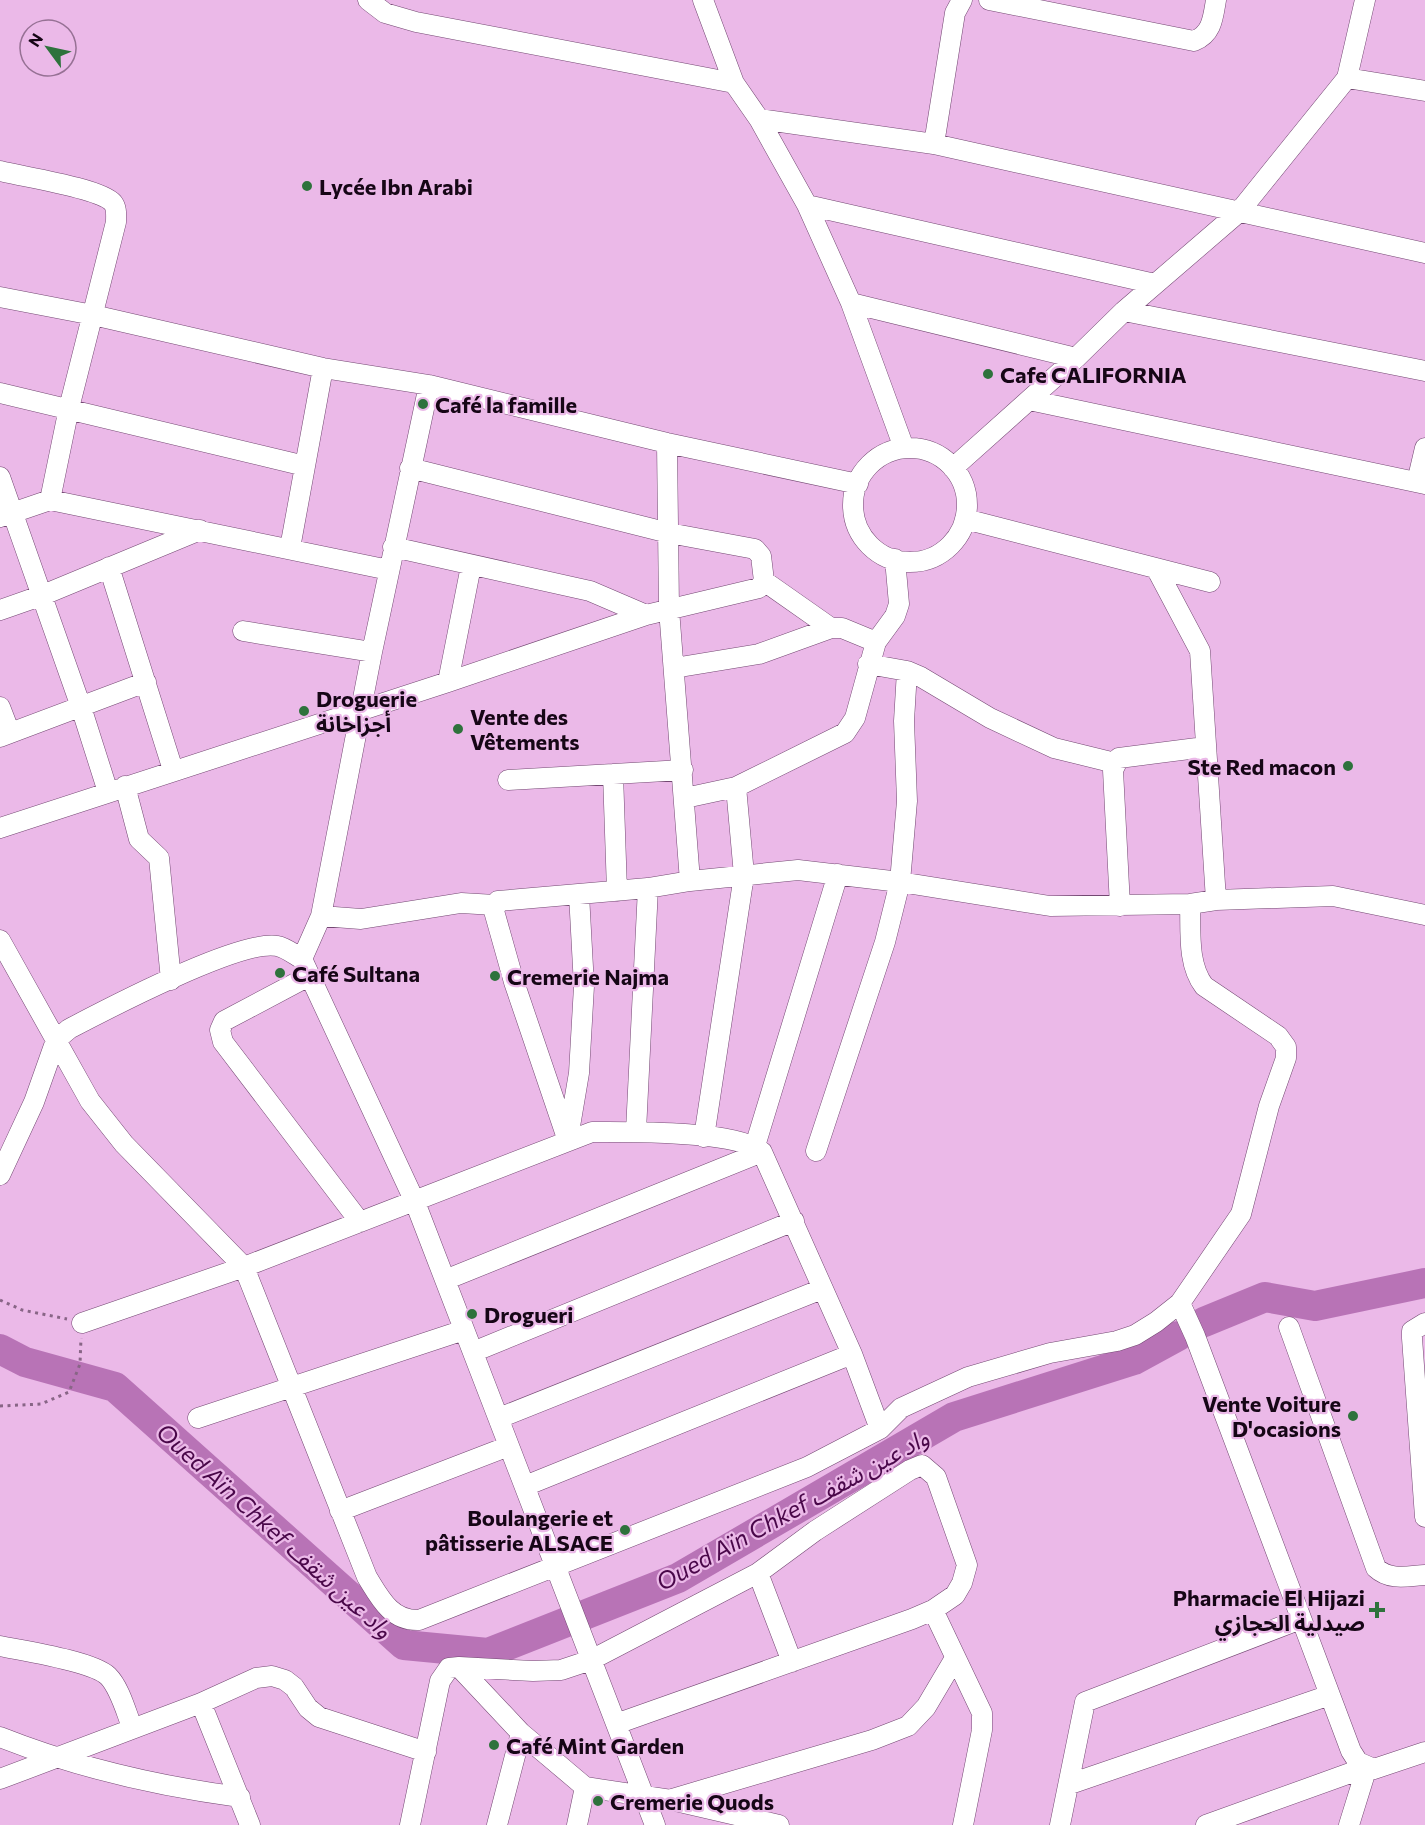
<svg xmlns="http://www.w3.org/2000/svg" width="1425" height="1825" font-family="Commissioner,'Noto Sans Arabic',sans-serif">
	<style>
		.lines { fill: none; stroke-linecap: round; stroke-linejoin: round }
		.river { stroke: #b873b6; stroke-width: 30 }
		.minor-casing { stroke: #734872; stroke-width: 21 }
		.path { stroke: #886586; stroke-width: 3; stroke-dasharray: 3 4.5; stroke-linecap: butt }
		.minor { stroke: #fff; stroke-width: 20 }
		.poi-dot { fill: #2e723c; stroke: #ebb9e8; stroke-width: 2 }
		.labels { text-anchor: middle; dominant-baseline: central; stroke-width: 4.5; stroke-linejoin: round; paint-order: stroke }
		.poi-label { font-size: 22px; font-weight: bold; fill: #160616; stroke: #ebb9e8; text-anchor: start }
		.water-label { font-size: 24px; font-style: italic; fill: #490749; stroke: #ebb9e8 }
	</style>
	<rect width="100%" height="100%" fill="#ebb9e8"/>
	<g class="lines">
		<path class="river" d="M1204 1322 1265 1297 1315 1306 1425 1283
			M0 1349 25 1362 115 1387 404 1645 488 1653 678 1578 954 1417 1134 1360 1178 1336"/>
		<defs>
			<path id="minor" d="M368 0 385 13 416 22 734 83
				M703 0 734 83 759 119 807 205 851 303 904 448
				M989 0 1194 41C1212 34 1213 18 1216 0
				M1347 78 1425 91
				M759 119 934 144 1425 253
				M934 144 955 13 962 0
				M0 171C23 177 100 188 113 203 117 208 116 215 116 222L69 408 50 500
				M807 205 1155 284
				M0 297 93 315 323 368 429 385 667 443 858 484
				M851 303 1076 358
				M1124 311 1425 371
				M0 393 305 466
				M1029 400 1425 484
				M667 443 669 609 690 881 798 870 900 882 1050 906 1190 904 1216 900 1333 896 1425 915
				M853 505a57 57 0 1 1 114 0a57 57 0 1 1-114 0Z
				M953 468 1076 358 1124 311 1239 212 1347 78 1365 0
				M0 477 81 707 108 792
				M1417 482 1425 448
				M0 517 50 500 389 570
				M965 519 1210 582
				M393 547 590 591 646 615
				M290 548 323 368
				M109 567 173 770
				M1156 568 1200 651 1216 900
				M764 581 831 628
				M0 610 43 595 200 530
				M243 631 372 652
				M868 664 907 671 921 677 990 718 1054 748 1115 763
				M674 668 759 654 831 628H842L876 642
				M448 682 471 566
				M0 707 10 733
				M0 737 146 682
				M613 774 617 891
				M508 780 683 770
				M125 786 139 839 159 858 171 980
				M685 798 736 787 845 733 855 718 876 642 895 616 899 604 895 559
				M0 828 448 682 646 615 759 588 764 581 761 556 755 549 669 533 410 468
				M1120 906 1113 770 1119 758 1205 747
				M321 916 361 919 461 903 495 905
				M0 940 90 1101 124 1144 244 1267 367 1577C380 1598 391 1621 419 1620L807 1467 880 1429 901 1408 968 1377 1050 1353 1117 1341 1135 1335 1156 1322 1180 1303 1241 1214 1269 1106 1286 1058V1047L1278 1036 1204 986C1187 964 1191 930 1190 904
				M302 959 321 916 372 652 429 385
				M309 976 224 1021 220 1030 223 1042 360 1222
				M636 1131 648 888
				M704 1137 744 875 736 787
				M568 1138 579 1073 584 986 579 894
				M568 1141 514 982 494 911 498 901 648 888 690 881
				M755 1146 838 874
				M816 1151 885 942 900 882 907 801 904 721 907 671
				M0 1175 34 1102 56 1040 69 1029C107 1009 241 939 277 946 285 947 295 955 302 959L415 1202 655 1825
				M445 1280 762 1152
				M1180 1303 1195 1336 1351 1751 1358 1762 1374 1769 1425 1752
				M82 1323 244 1267 592 1132C627 1132 738 1130 762 1152L852 1354 880 1429
				M1425 1323 1412 1331V1338L1425 1517
				M1289 1327 1376 1568C1390 1581 1408 1576 1425 1575
				M473 1352 794 1221
				M198 1418 464 1330
				M499 1418 822 1289
				M525 1486 852 1354
				M340 1511 509 1446
				M758 1573 792 1662
				M933 1610 982 1713V1730L963 1825
				M0 1646C24 1651 92 1661 108 1676 120 1688 126 1712 132 1727
				M459 1667 533 1671 561 1670 591 1660 758 1573 815 1531 910 1470 922 1465 936 1477 967 1565 962 1583 955 1595 933 1610 912 1619 616 1724
				M201 1703 250 1825
				M0 1737C78 1768 157 1786 240 1797
				M0 1779 201 1703 256 1678 272 1676 285 1680 294 1687 308 1708 319 1717 426 1752
				M1070 1784 1330 1695
				M672 1799 872 1740 908 1726 926 1707 955 1658
				M410 1825 440 1681 449 1668 459 1667 521 1733 585 1787 671 1800 779 1825
				M497 1825 521 1733
				M577 1825 585 1787
				M1060 1825 1085 1702 1301 1619
				M1206 1825 1367 1767
				M1349 1825 1367 1767"/>
		</defs>
		<use href="#minor" class="minor-casing"/>
		<path class="path" d="M0 1300 22 1310 67 1319
			M0 1406 41 1404 69 1392 80 1364 81 1338"/>
		<use href="#minor" class="minor"/>
	</g>
	<g class="poi-dot">
		<circle cx="307" cy="186" r="6"/>
		<circle cx="988" cy="374" r="6"/>
		<circle cx="423" cy="404" r="6"/>
		<circle cx="304" cy="711" r="6"/>
		<circle cx="458" cy="729" r="6"/>
		<circle cx="1348" cy="766" r="6"/>
		<circle cx="280" cy="973" r="6"/>
		<circle cx="495" cy="976" r="6"/>
		<circle cx="472" cy="1314" r="6"/>
		<circle cx="1353" cy="1416" r="6"/>
		<circle cx="625" cy="1530" r="6"/>
		<path d="M1374 1601h6v6h6v6h-6v6h-6v-6h-6v-6h6z"/>
		<circle cx="494" cy="1745" r="6"/>
		<circle cx="598" cy="1801" r="6"/>
	</g>
	<g class="labels">
		<g class="poi-label">
			<text x="319" y="186">Lycée Ibn Arabi</text>
			<text x="1000" y="374">Cafe CALIFORNIA</text>
			<text x="435" y="404">Café la famille</text>
			<text x="316" y="698">Droguerie<tspan x="316" dy="25">أجزاخانة</tspan></text>
			<text x="470" y="716">Vente des<tspan x="470" dy="25">Vêtements</tspan></text>
			<text x="1336" y="766" text-anchor="end">Ste Red macon</text>
			<text x="292" y="973">Café Sultana</text>
			<text x="507" y="976">Cremerie Najma</text>
			<text x="484" y="1314">Drogueri</text>
			<text x="1341" y="1403" text-anchor="end">Vente Voiture<tspan x="1341" dy="25">D'ocasions</tspan></text>
			<text x="613" y="1517" text-anchor="end">Boulangerie et<tspan x="613" dy="25">pâtisserie ALSACE</tspan></text>
			<text x="1365" y="1597" text-anchor="end">Pharmacie El Hijazi<tspan x="1365" dy="25">صيدلية الحجازي</tspan></text>
			<text x="506" y="1745">Café Mint Garden</text>
			<text x="610" y="1801">Cremerie Quods</text>
		</g>
		<g class="water-label">
			<text transform="translate(792 1509) rotate(-29)">Oued Aïn Chkef واد عين شقف</text>
			<text transform="translate(275 1530) rotate(42)">Oued Aïn Chkef واد عين شقف</text>
		</g>
	</g>
	<g transform="translate(48 48) rotate(303)"><circle r="28" fill="#ebb9e8" stroke="#967194" stroke-width="1.5"/>
	<path d="M0-4.5L10 22L0 15L-10 22Z" fill="#2e723c"/>
	<text y="-9" font-size="16" font-weight="bold" text-anchor="middle" fill="#160616">N</text>
	</g>
</svg>
